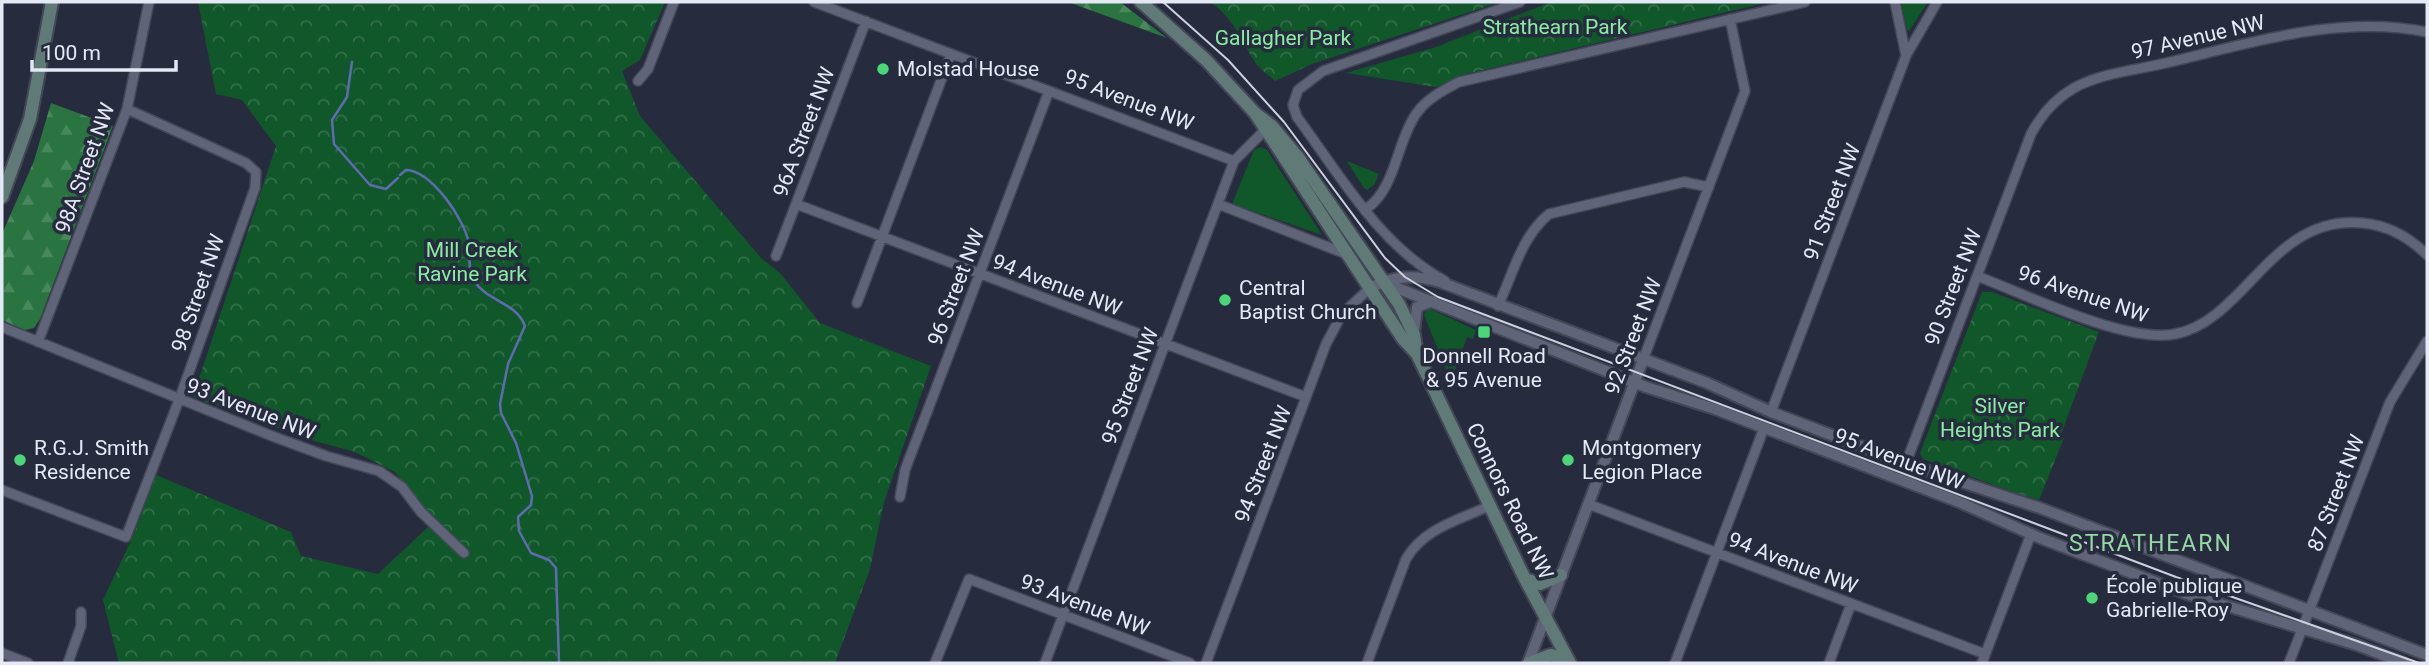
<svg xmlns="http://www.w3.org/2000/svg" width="2429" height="665" font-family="Roboto,sans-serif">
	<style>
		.green { fill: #10572a }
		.forest { fill: url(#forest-firs) }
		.park { fill: url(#park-crowns) }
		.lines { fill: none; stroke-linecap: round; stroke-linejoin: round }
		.stream { stroke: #5f6bb1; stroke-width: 2.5 }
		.minor-casing { stroke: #434756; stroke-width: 12 }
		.tertiary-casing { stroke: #434756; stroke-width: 14 }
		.secondary-casing { stroke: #434756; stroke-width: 16 }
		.minor { stroke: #5f6479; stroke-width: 9 }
		.tertiary { stroke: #5f6479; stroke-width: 10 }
		.secondary { stroke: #607a78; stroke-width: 12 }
		.tram { stroke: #cdd0de; stroke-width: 2 }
		.poi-dot { fill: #49d778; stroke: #272b3e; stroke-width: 2.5 }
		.labels { text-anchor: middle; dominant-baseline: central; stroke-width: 7; stroke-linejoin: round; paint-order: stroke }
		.park-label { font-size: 21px; fill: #89eca2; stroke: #272b3e }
		.street-label { font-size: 21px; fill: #e5e8f5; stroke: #272b3e }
		.poi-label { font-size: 21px; fill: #e5e8f5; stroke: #272b3e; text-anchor: start }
		.neighbourhood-label { font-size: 23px; letter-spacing: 2px; fill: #96d9a5; stroke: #272b3e }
	</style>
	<defs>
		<pattern id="forest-firs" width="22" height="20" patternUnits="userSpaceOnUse" patternTransform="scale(1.75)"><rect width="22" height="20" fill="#2a7441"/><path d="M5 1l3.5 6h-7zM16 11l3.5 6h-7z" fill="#49885d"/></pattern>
		<pattern id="park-crowns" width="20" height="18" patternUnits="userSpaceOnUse" patternTransform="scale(1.75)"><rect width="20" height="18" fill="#10572a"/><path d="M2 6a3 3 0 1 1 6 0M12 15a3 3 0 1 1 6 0" fill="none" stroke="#336f4a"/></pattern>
	</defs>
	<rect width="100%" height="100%" fill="#272b3e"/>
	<path class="green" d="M1901 2H1928L1909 31 1907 29Z
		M1261 147 1267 150 1322 235 1232 204 1254 150Z
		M1339 149 1347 161 1379 174 1374 185 1367 190 1364 188Z
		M1428 308 1476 330 1473 339 1467 337 1454 373 1459 375 1454 389 1424 315Z"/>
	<path class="forest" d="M1068 2H1120L1167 38Z
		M51 103 113 126 40 319 34 328 25 330 2 320V234L34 161Z"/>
	<path class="park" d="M198 2H665L640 60 622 71 640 116 761 258 780 273 820 323 931 366 884 502 870 569 835 663H119L103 600 134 534 156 475 291 532 301 556 378 574 429 526 418 500 395 472 355 452 311 440 193 397 276 146 242 100 216 94Z
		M1210 2H1500L1312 64 1275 81C1269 75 1260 70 1255 62 1240 39 1234 18 1210 2Z
		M1551 2H1769L1466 74 1436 87 1346 73 1436 47Z
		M1982 292H1992L2099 332 2060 437 2064 438 2039 500C1999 488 1962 473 1923 459L1920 453Z"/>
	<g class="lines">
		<path class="stream" d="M352 62 347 97 332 120 334 144 370 185 386 189 398 178
			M400 175 406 170C432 171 465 220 469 244 471 256 467 271 474 281 488 302 516 302 525 326L508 364 500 404 501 413 516 443 532 496 531 505 518 517 519 531 531 553 549 560 556 568 559 663"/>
		<defs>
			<path id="minor" d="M814 2 1234 161
				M1907 54 1937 2
				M638 81 648 69 674 2
				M796 204 1306 397
				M1218 204 1346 254
				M1366 209C1396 189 1396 143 1416 114 1426 99 1444 90 1459 82L1805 2
				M776 256 866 21
				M1977 276C2025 294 2126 344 2175 334 2245 321 2272 214 2362 223 2387 225 2409 237 2427 255
				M1445 281C1379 245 1340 175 1297 117L1293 105 1298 90 1323 71 1520 2
				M857 303 951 54
				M1498 306C1513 274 1521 237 1549 214L1684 182 1709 187
				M2 327 272 436 326 456 379 471 402 487 421 512 464 553
				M38 342 127 109 149 2
				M1643 360 1745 91 1730 19
				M1771 412 1906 56 1895 2
				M1906 463 2031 134C2041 115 2055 99 2074 88 2101 73 2136 70 2166 63 2251 43 2339 14 2427 32
				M2 490 126 537 179 400 255 188 256 172 246 163 127 109
				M900 497 905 470 1049 91
				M1588 504 1985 654
				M2 653 28 663
				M68 663 81 626V612
				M935 663 969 579 1190 663
				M1045 663 1234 161 1264 131
				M1206 663 1326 344 1342 314 1370 288
				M1367 663 1406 559C1424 528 1459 520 1489 506
				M1675 663 1764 428
				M1829 663 1851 604
				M1982 663 2031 534
				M2289 663 2390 402 2427 341"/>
			<path id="tertiary" d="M1385 280 1397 288 1646 387 1715 409 1959 502 2040 538 2187 594 2357 645 2404 663
				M1370 288C1394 275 1415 275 1440 282L1707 383 1771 412 1910 465 2040 508 2427 655
				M1414 332 1417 307 1433 301
				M1528 663 1643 360"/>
			<path id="secondary" d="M1141 2 1206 60 1255 113 1272 126 1297 156 1399 304 1414 335 1417 354
				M1255 113 1403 339 1417 354 1525 579 1570 663
				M2 197 30 119 52 2
				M1525 579 1540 584 1561 575
				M1529 663 1551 655 1568 660"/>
		</defs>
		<use href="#minor" class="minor-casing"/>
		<use href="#tertiary" class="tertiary-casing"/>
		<use href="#secondary" class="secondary-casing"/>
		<use href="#minor" class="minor"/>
		<use href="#tertiary" class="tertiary"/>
		<use href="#secondary" class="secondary"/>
		<path class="tram" d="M1163 2 1228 60 1284 122 1385 258 1405 277 1438 297 2176 577 2419 663"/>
	</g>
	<g class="poi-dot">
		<circle cx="883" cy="69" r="7"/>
		<circle cx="1225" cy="300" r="7"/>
		<rect x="1477" y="325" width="14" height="14" rx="3.5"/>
		<circle cx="20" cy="460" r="7"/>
		<circle cx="1568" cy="460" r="7"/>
		<circle cx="2092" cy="598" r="7"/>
	</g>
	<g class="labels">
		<g class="park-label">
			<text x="1555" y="27">Strathearn Park</text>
			<text x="1283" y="38">Gallagher Park</text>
			<text x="472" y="250">Mill Creek<tspan x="472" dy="24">Ravine Park</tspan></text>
			<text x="2000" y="406">Silver<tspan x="2000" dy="24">Heights Park</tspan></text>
		</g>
		<g class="street-label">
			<text transform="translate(2198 37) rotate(-13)">97 Avenue NW</text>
			<text transform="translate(1129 100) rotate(21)">95 Avenue NW</text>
			<text transform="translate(804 132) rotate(-69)">96A Street NW</text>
			<text transform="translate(85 168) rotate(-70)">98A Street NW</text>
			<text transform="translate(1832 202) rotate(-69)">91 Street NW</text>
			<text transform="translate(1057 285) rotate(21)">94 Avenue NW</text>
			<text transform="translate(956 287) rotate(-69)">96 Street NW</text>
			<text transform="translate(1953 287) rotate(-69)">90 Street NW</text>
			<text transform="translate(198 293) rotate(-71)">98 Street NW</text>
			<text transform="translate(2083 294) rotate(19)">96 Avenue NW</text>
			<text transform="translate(1633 336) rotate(-69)">92 Street NW</text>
			<text transform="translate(1130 386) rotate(-69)">95 Street NW</text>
			<text transform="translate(251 409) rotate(21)">93 Avenue NW</text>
			<text transform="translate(1899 459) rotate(21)">95 Avenue NW</text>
			<text transform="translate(1263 464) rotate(-69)">94 Street NW</text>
			<text transform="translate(2336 493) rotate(-69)">87 Street NW</text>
			<text transform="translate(1510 501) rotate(64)">Connors Road NW</text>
			<text transform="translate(1793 563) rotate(21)">94 Avenue NW</text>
			<text transform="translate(1085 605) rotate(21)">93 Avenue NW</text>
		</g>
		<g class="poi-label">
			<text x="897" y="69">Molstad House</text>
			<text x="1239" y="288">Central<tspan x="1239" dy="24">Baptist Church</tspan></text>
			<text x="1484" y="356" text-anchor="middle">Donnell Road<tspan x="1484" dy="24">&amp; 95 Avenue</tspan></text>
			<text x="34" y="448">R.G.J. Smith<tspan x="34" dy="24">Residence</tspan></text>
			<text x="1582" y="448">Montgomery<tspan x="1582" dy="24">Legion Place</tspan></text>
			<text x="2106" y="586">École publique<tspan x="2106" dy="24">Gabrielle-Roy</tspan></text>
		</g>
		<g class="neighbourhood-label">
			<text x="2151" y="543">STRATHEARN</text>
		</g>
	</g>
	<rect width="2429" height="665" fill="none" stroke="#e5e8f5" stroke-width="7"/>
	<path d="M32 60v10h144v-10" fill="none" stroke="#e5e8f5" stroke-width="3.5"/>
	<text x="42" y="60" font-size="21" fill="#e5e8f5" stroke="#272b3e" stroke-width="5" paint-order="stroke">100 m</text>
</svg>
